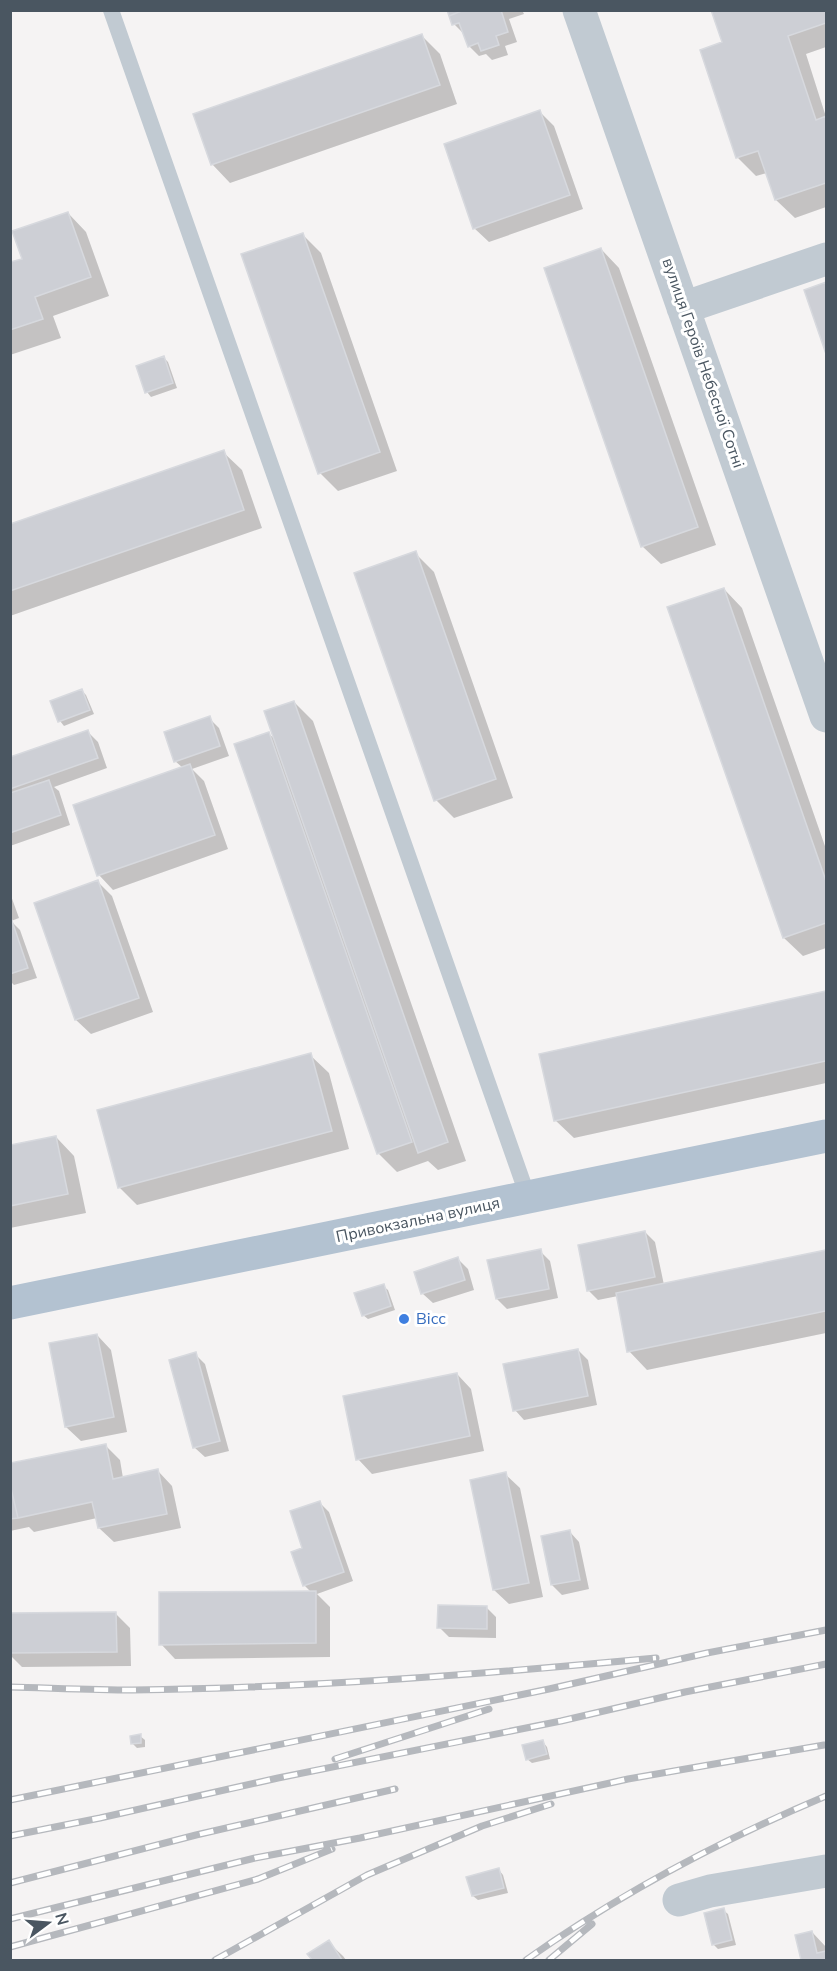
<svg xmlns="http://www.w3.org/2000/svg" width="837" height="1971" font-family="'Nunito Sans',sans-serif">
	<style>
		.shadow { fill: #0003 }
		.building { fill: #cdcfd5; stroke: #d7d9de; stroke-width: 1.5 }
		.lines { fill: none; stroke-linecap: round; stroke-linejoin: round }
		.service { stroke: #c1cad2; stroke-width: 16 }
		.minor { stroke: #c1cad2; stroke-width: 33 }
		.primary { stroke: #b3c2d1; stroke-width: 33 }
		.rail-casing { stroke: #b5b8bd; stroke-width: 7 }
		.rail { stroke: #fff; stroke-width: 4.5; stroke-dasharray: 14; stroke-linecap: butt }
		.shop-dot { fill: #3f7fe0; stroke: #fff; stroke-width: 2 }
		.labels { text-anchor: middle; dominant-baseline: central; stroke-width: 6; stroke-linejoin: round; paint-order: stroke }
		.street-label { font-size: 16px; fill: #4a5661; stroke: #fff }
		.shop-label { font-size: 16px; fill: #366cbe; stroke: #fff; text-anchor: start }
	</style>
	<rect width="100%" height="100%" fill="#f5f3f3"/>
	<path class="shadow" d="M449 10H522L524 14 509 19 517 42 505 46 508 55 492 60 486 54 479 56 469 46 464 34 454 24Z
		M713 10H826V47L806 54 826 117V207L795 218 776 200 767 173 756 176 738 158 702 51 724 43Z
		M422 36 440 54 457 104 230 183 212 164Z
		M540 112 554 126 583 209 489 242 474 228Z
		M68 213 86 232 109 296 53 316 61 338 10 355V264L23 259Z
		M302 234 321 253 397 471 338 491 320 473Z
		M601 249 619 268 716 545 661 564 642 546Z
		M826 284V349L806 291Z
		M164 358 168 362 177 388 151 397 147 392Z
		M223 452 242 470 262 528 10 616V526Z
		M415 553 434 572 513 798 454 818 436 800Z
		M724 589 742 608 826 849V948L803 956 784 938Z
		M82 691 86 695 94 714 64 726 60 721Z
		M294 702 313 721 466 1161 438 1170 428 1161 397 1172 378 1153 269 734 276 740Z
		M209 718 219 728 229 756 192 769 204 781 228 849 113 890 99 875 183 768 175 761Z
		M88 732 98 742 107 768 54 787 59 791 70 825 10 846V759Z
		M98 882 112 896 153 1012 91 1034 76 1020Z
		M10 893 19 918 11 921 20 930 37 978 14 985 10 981Z
		M826 993V1083L574 1138 555 1120 541 1055Z
		M310 1055 329 1073 349 1149 137 1205 119 1187Z
		M56 1137 74 1156 86 1213 10 1228V1146Z
		M645 1232 655 1242 664 1285 826 1252V1333L647 1370 629 1351 618 1296 598 1300 589 1291Z
		M540 1251 550 1261 558 1298 507 1309 497 1299Z
		M458 1259 468 1269 474 1290 433 1303 423 1294 416 1273Z
		M383 1286 388 1290 395 1310 368 1319 363 1315Z
		M97 1335 111 1350 127 1432 81 1441 66 1427Z
		M578 1350 588 1360 597 1405 524 1420 515 1410Z
		M195 1354 205 1364 229 1451 205 1457 195 1448Z
		M457 1374 471 1389 484 1451 372 1474 358 1459Z
		M105 1445 120 1460 123 1478 158 1471 172 1486 181 1528 114 1542 99 1528 97 1518 34 1532 29 1527 10 1531V1465Z
		M505 1474 520 1488 543 1597 509 1604 494 1590Z
		M319 1502 329 1512 353 1581 317 1594 330 1607V1657L175 1659 161 1644 311 1592 304 1585V1549Z
		M570 1532 579 1542 589 1589 562 1595 552 1585Z
		M486 1607 496 1617V1638L449 1637 439 1627Z
		M116 1614 130 1628 131 1666 22 1667 10 1655V1615Z
		M140 1736 145 1740V1747L137 1748 132 1743Z
		M543 1742 547 1747 550 1759 532 1763 527 1759Z
		M499 1870 503 1875 508 1893 478 1900 473 1896Z
		M723 1910 728 1914 736 1945 718 1949 713 1944Z
		M812 1932 826 1947V1960H803L797 1936Z
		M328 1942 343 1956 346 1960H313L309 1955Z"/>
	<path class="building" d="M447 10H464L449 16Z
		M464 10H501L508 32 496 36 499 45 481 51 478 43 468 47 459 23 452 25 449 16Z
		M711 10H826V23L788 36 816 120 826 116V183L775 200 758 151 736 158 700 50 722 42Z
		M422 34 440 85 211 165 193 114Z
		M540 110 570 195 473 229 444 144Z
		M68 212 91 277 35 297 43 319 10 330V262L22 259 12 231Z
		M303 233 380 452 318 474 241 254Z
		M601 248 698 527 641 547 544 268Z
		M826 282V354L804 290Z
		M164 356 173 383 145 393 136 366Z
		M224 450 244 510 10 591V524Z
		M416 551 496 779 434 801 354 573Z
		M724 588 826 881V923L783 938 667 607Z
		M82 689 90 710 58 722 50 701Z
		M294 701 448 1142 418 1153 264 711Z
		M210 716 220 746 174 762 164 732Z
		M88 730 98 758 10 789V757Z
		M269 732 412 1142 377 1154 234 744Z
		M190 764 215 835 97 876 73 805Z
		M49 780 61 815 10 833V793Z
		M98 880 139 998 75 1020 34 903Z
		M11 918 28 968 10 974V919Z
		M826 991V1061L554 1121 539 1054Z
		M311 1053 332 1131 118 1188 97 1110Z
		M56 1136 68 1194 10 1206V1145Z
		M645 1231 655 1277 587 1291 578 1245Z
		M541 1249 549 1289 496 1299 487 1260Z
		M826 1250V1311L627 1352 616 1293Z
		M458 1257 465 1280 421 1294 414 1272Z
		M384 1284 391 1306 362 1316 354 1293Z
		M97 1334 114 1417 65 1427 49 1343Z
		M578 1349 588 1396 513 1411 503 1364Z
		M196 1352 220 1441 193 1448 169 1360Z
		M457 1373 470 1436 356 1460 343 1396Z
		M106 1444 113 1479 158 1469 167 1514 98 1528 92 1502 18 1518 10 1484V1463Z
		M506 1472 529 1583 493 1590 470 1480Z
		M10 1484 18 1518 10 1519Z
		M320 1501 344 1572 303 1586 291 1552 302 1548 290 1511Z
		M570 1530 580 1580 551 1585 541 1536Z
		M316 1591V1643L159 1645V1592Z
		M438 1605 487 1606V1629L437 1628Z
		M116 1612 117 1652 10 1653V1613Z
		M141 1734V1743L131 1744 130 1736Z
		M543 1740 547 1754 526 1760 522 1745Z
		M499 1868 504 1888 472 1896 466 1877Z
		M724 1908 732 1940 712 1945 704 1913Z
		M812 1931 817 1953 826 1951V1960H801L795 1935Z
		M329 1940 342 1960H312L307 1954Z"/>
	<g class="lines">
		<path class="service" d="M111 10 528 1197"/>
		<path class="minor" d="M579 10 826 716
			M683 308 826 259
			M679 1900 710 1891 826 1871"/>
		<path class="primary" d="M10 1303 826 1136"/>
		<defs>
			<path id="rail" d="M10 1687C51 1688 93 1690 133 1690 308 1688 483 1674 656 1658
				M335 1759 489 1709
				M10 1800 549 1689 707 1653 826 1630
				M10 1836 100 1818 278 1778 561 1721 685 1692 826 1664
				M10 1883 196 1835 395 1789
				M10 1919 255 1858 360 1838 628 1779 824 1745
				M10 1947 258 1879 332 1849
				M215 1960 367 1875 482 1826 551 1804
				M526 1960C621 1893 719 1841 826 1796
				M549 1960 592 1924"/>
		</defs>
		<use href="#rail" class="rail-casing"/>
		<use href="#rail" class="rail"/>
	</g>
	<circle class="shop-dot" cx="404" cy="1319" r="6"/>
	<g class="labels">
		<g class="street-label">
			<text transform="translate(703 363) rotate(71)">вулиця Героїв Небесної Сотні</text>
			<text transform="translate(418 1220) rotate(-12)">Привокзальна вулиця</text>
		</g>
		<g class="shop-label">
			<text x="416" y="1319">Вісс</text>
		</g>
	</g>
	<rect width="837" height="1971" fill="none" stroke="#4a5661" stroke-width="24"/>
	<g transform="translate(48 1923) rotate(74)" stroke="#ffffff" stroke-width="4.5" paint-order="stroke">
	<path d="M0-4.5L10 22L0 15L-10 22Z" fill="#4a5661"/>
	<text y="-9" font-size="16" font-weight="bold" text-anchor="middle" fill="#4a5661">N</text>
	</g>
</svg>
